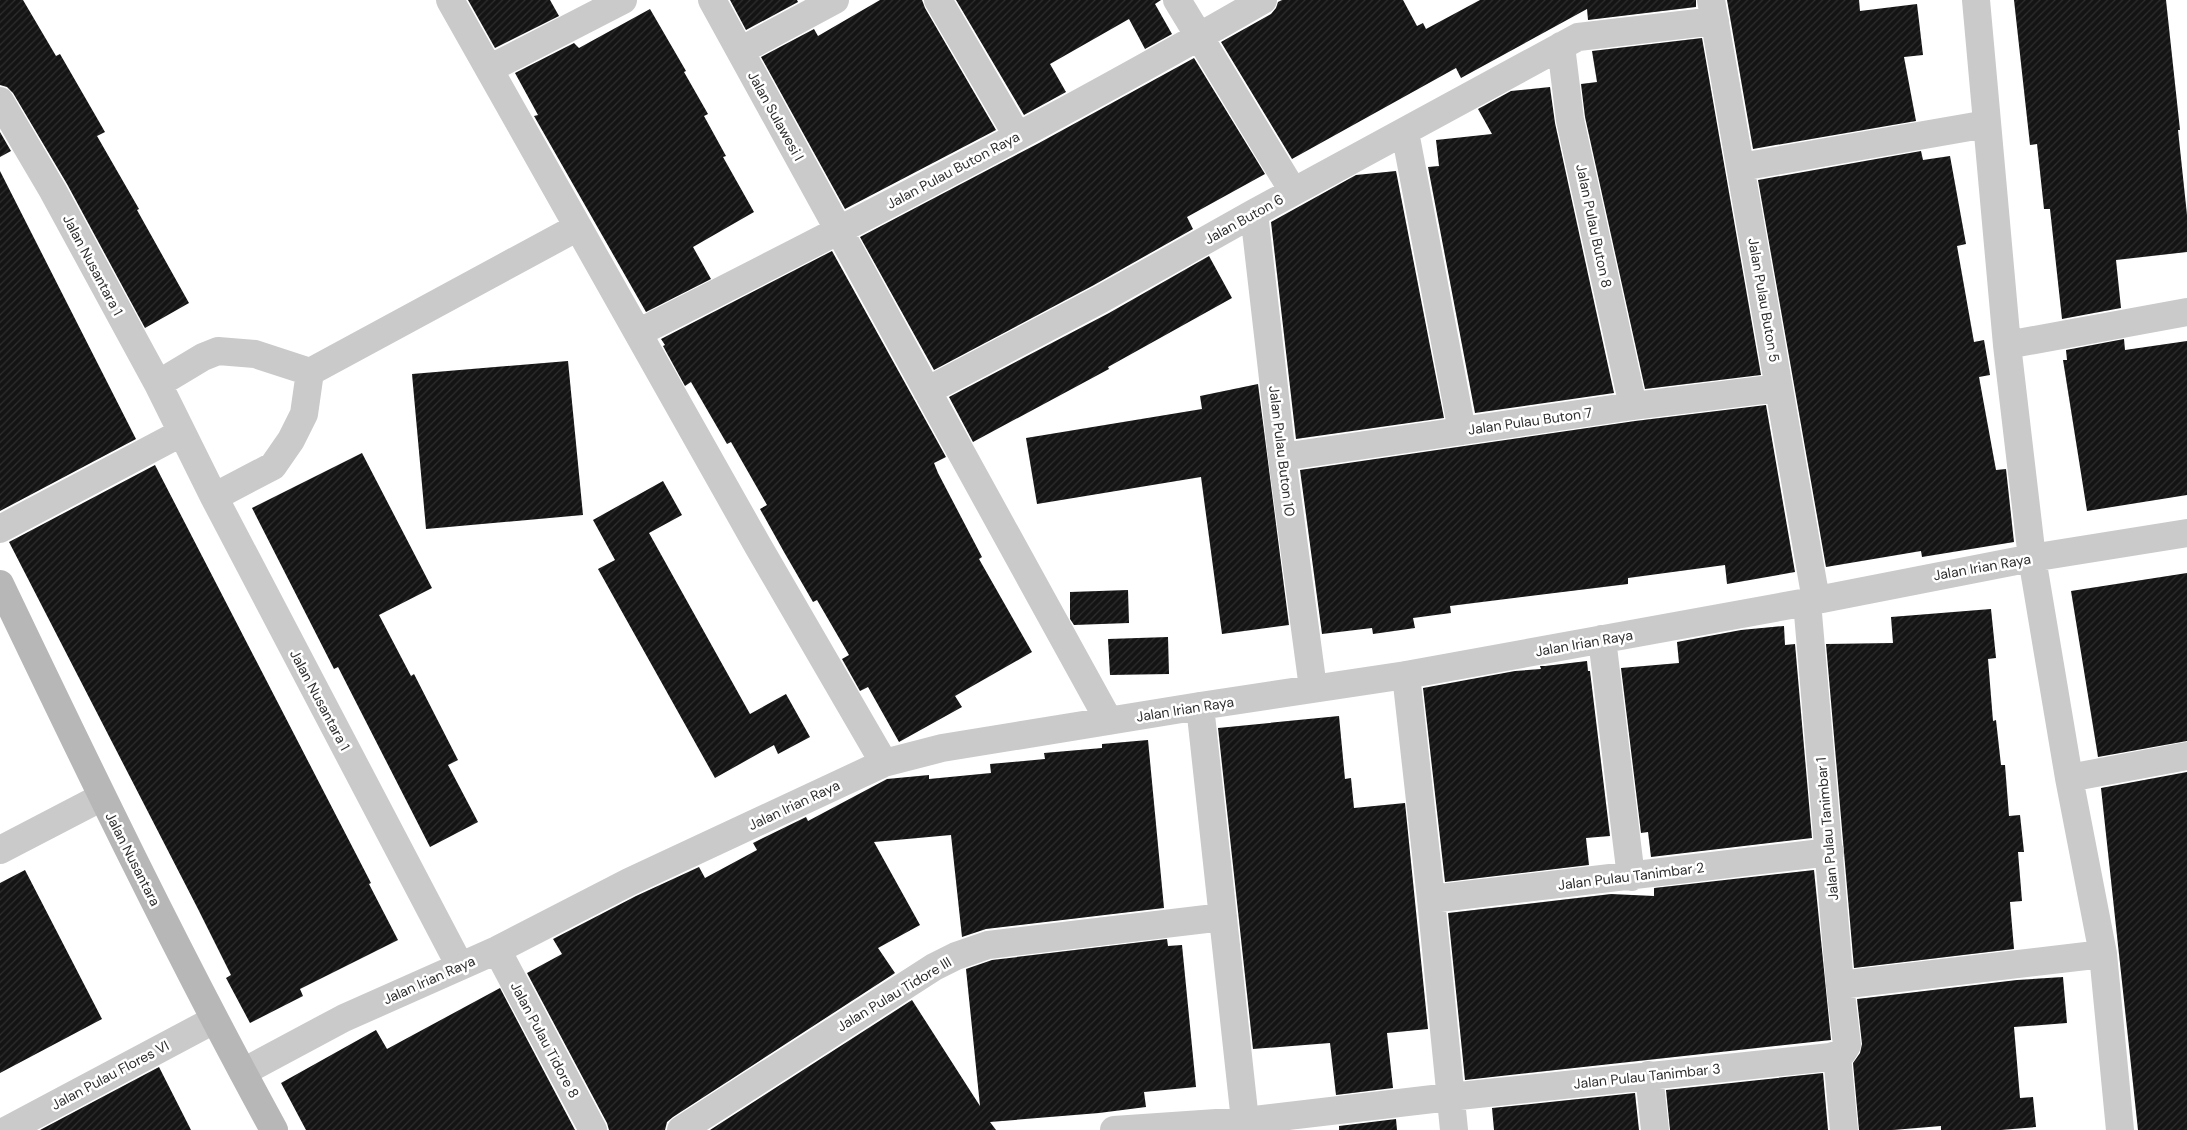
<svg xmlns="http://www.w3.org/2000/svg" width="2187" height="1130" font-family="'DM Sans',sans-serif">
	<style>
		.building { fill: url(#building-hatch) }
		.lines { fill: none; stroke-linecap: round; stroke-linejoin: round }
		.street { stroke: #cacaca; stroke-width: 28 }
		.secondary { stroke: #b7b7b7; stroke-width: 28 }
		.labels { text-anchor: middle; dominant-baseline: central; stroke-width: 5; stroke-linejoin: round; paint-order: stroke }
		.street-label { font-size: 14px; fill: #2d2d2d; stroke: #fff }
	</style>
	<defs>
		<pattern id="building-hatch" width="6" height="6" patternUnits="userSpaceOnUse" patternTransform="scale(1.25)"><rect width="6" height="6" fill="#141414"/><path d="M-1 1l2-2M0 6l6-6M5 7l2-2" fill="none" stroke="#2e2e2e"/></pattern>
	</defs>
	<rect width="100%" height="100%" fill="#fff"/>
	<path class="building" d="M0 0H23L56 56 60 54 105 132 97 136 139 209 137 210 189 303 145 328 67 184 13 93 7 87 0 85Z
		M468 0H550L559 16 495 48Z
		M730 0H797L798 2 746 30Z
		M880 0H922L925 8 996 130 845 209 761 57 814 29 818 36Z
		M956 0H1161L1155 4 1172 34 1145 49 1129 19 1050 64 1066 92 1024 115Z
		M1282 0H1403L1417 26 1423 23 1426 29 1480 0H1696V7L1588 20 1587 9 1461 78 1456 68 1292 159 1221 42 1271 14 1276 8 1278 2Z
		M1727 0H1859L1860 11 1917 4 1923 55 1904 57 1916 121 1753 149Z
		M2014 0H2166L2180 130H2178L2187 215V252L2116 260 2121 308 2062 319 2050 209H2044L2037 144 2030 145Z
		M650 9 686 71 684 72 708 114 704 116 726 156 723 157 754 212 693 247 711 279 646 312 534 116 538 115 515 73 574 43 579 48Z
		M1702 38 1761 375 1645 389 1585 117 1581 84 1597 82 1592 51Z
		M1194 58 1265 174 1187 217 1193 229 1094 285 934 370 860 237 1039 143Z
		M1550 87 1555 123 1614 393 1475 413 1428 167 1439 166 1436 140 1492 134 1478 109 1511 91Z
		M0 132 11 151 0 157Z
		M1921 151 1923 160 1950 156 1966 244 1957 246 1974 342 1984 340 1990 375 1979 377 1996 470 2006 469 2014 542 1922 557 1921 551 1826 567 1758 180Z
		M0 171 136 439 0 511Z
		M1396 171 1444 418 1296 439 1271 222 1356 175Z
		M832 251 946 457 934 463 938 473 982 557 979 559 1032 652 955 696 962 707 899 742 868 687 860 691 842 659 849 655 817 600 813 602 784 552 760 509 767 505 731 442 727 444 691 382 685 386 663 346 665 345 661 339Z
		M1209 256 1232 298 1108 367 1109 369 973 442 949 397 1109 313Z
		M2124 339 2125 350 2187 341V495L2087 511 2063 360H2067L2066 350Z
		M568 361 583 515 426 529 412 374Z
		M1258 384 1289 625 1222 634 1201 477 1037 504 1026 438 1202 409 1200 396Z
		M1766 405 1795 572 1727 584 1725 565 1628 578V584L1450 606 1451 613 1413 618 1415 628 1373 634 1372 628 1322 634 1300 470 1635 421Z
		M362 453 432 588 379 615 411 676 414 674 458 760 448 765 478 822 430 847 338 667 334 669 252 508Z
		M155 465 371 883 369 884 398 940 300 989 303 996 250 1023 226 978 231 975 198 909 9 542Z
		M663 481 682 515 649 533 750 714 786 694 810 737 778 754 774 745 715 778 598 569 615 560 593 520Z
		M2187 573V741L2098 757 2071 591Z
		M1128 590 1129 623 1074 625 1070 619V592Z
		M1991 609 1996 658 1988 659 1993 721 1996 720 2001 765H2005L2009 816 2020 815 2024 852H2018L2022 901 2010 902 2014 949 1854 968 1826 644 1893 643 1891 617Z
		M1784 626 1785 645 1795 644 1812 838 1651 857 1648 832 1641 833 1621 668 1679 663 1677 642 1741 630Z
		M1168 637 1169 674 1110 675 1108 639Z
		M1587 661 1588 671H1590L1610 836 1586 838 1589 865 1445 882 1423 688 1515 671 1541 669 1540 666H1545Z
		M1339 716 1345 779 1351 778 1354 808 1405 803 1428 1029 1387 1033 1393 1088 1336 1095 1330 1043 1253 1049 1218 728Z
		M1148 740 1164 908 986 929 962 937 951 835 874 842 920 925 878 948 895 973 673 1117 667 1122 665 1130H609L607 1123 527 973 562 954 553 939 636 896 699 867 705 878 757 850 753 843 806 817 808 821 887 779 929 775V779L991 773 990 764 1045 759 1044 753 1102 748V744Z
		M2187 772V1130H2138L2101 788Z
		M25 870 102 1019 0 1073V883Z
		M1814 870 1831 1040 1465 1080 1448 913 1611 894 1654 896V888Z
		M1167 939 1168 946 1182 945 1196 1087 1144 1092 1146 1107 1099 1113 990 1122 996 1130H710L912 1000 980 1106 966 969 992 960Z
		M2063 977 2067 1023 2014 1027 2020 1098 2033 1097 2036 1127 2001 1130H1941V1126L1893 1130H1859L1853 1063 1860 1053 1862 1044 1857 999 2017 980Z
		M500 988 575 1130H306L281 1083 376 1030 387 1049Z
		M159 1067 191 1130H40Z
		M1823 1073 1828 1130H1670L1666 1090Z
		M1635 1093 1639 1130H1494L1492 1108Z
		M1396 1119 1397 1130H1339V1126Z"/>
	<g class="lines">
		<path class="street" d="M450 0 758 546 884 763
			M712 0 1109 721
			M938 0 1017 135
			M1177 0 1293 191
			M1711 0 1816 600
			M1976 0 2007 345 2032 558 2069 778 2103 954 2120 1130
			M1561 46 1570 120 1633 406
			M740 51 835 0
			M489 69 623 0
			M0 101 53 191 158 384 214 497 460 966
			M1405 132 1462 431
			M1741 167 1987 124
			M1254 213 1282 457 1313 688
			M638 333C849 226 1059 118 1263 0
			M2007 345 2187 312
			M158 384 203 357 218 351 255 354 310 372 578 227
			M927 391 1101 299 1254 213 1578 37 1715 21
			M1282 457 1633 406 1779 388
			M214 497 273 466 291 440 304 414 310 372
			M0 529 181 433
			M1602 639 1631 877
			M1406 675 1431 899 1454 1130
			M1200 706 1246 1130
			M2069 778 2187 756
			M0 850 102 797
			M1431 899 1830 852
			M497 950 593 1130
			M1840 985 2103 954
			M1837 1056 1844 1130
			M243 1072 344 1018 497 950 629 882 884 763 942 748 1200 706 1406 675 1807 602 2032 558 2187 533
			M1649 1075 1655 1130
			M7 1130 214 1020
			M681 1130 934 967 956 956 988 945 1223 917
			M1114 1130 1246 1121 1450 1097 1830 1057 1842 1053 1847 1045 1840 985 1807 602"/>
		<path class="secondary" d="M0 584C88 768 176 951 274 1130"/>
	</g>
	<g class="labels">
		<g class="street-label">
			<text transform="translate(776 116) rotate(61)">Jalan Sulawesi I</text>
			<text transform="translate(953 170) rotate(-28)">Jalan Pulau Buton Raya</text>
			<text transform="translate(1244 219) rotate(-29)">Jalan Buton 6</text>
			<text transform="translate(1594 226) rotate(78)">Jalan Pulau Buton 8</text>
			<text transform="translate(93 265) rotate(62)">Jalan Nusantara 1</text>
			<text transform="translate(1764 300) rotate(80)">Jalan Pulau Buton 5</text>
			<text transform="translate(1530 421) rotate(-8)">Jalan Pulau Buton 7</text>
			<text transform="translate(1282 451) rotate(83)">Jalan Pulau Buton 10</text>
			<text transform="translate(1982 567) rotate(-10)">Jalan Irian Raya</text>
			<text transform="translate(1584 643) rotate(-10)">Jalan Irian Raya</text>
			<text transform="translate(320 700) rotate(62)">Jalan Nusantara 1</text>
			<text transform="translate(1185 709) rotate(-9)">Jalan Irian Raya</text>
			<text transform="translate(794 805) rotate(-25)">Jalan Irian Raya</text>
			<text transform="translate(1827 829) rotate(-95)">Jalan Pulau Tanimbar 1</text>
			<text transform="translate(133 859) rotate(63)">Jalan Nusantara</text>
			<text transform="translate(1631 876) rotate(-7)">Jalan Pulau Tanimbar 2</text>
			<text transform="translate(429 980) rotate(-24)">Jalan Irian Raya</text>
			<text transform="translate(894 994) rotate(-31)">Jalan Pulau Tidore III</text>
			<text transform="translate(545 1040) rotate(62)">Jalan Pulau Tidore 8</text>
			<text transform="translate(110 1075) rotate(-28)">Jalan Pulau Flores VI</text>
			<text transform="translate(1647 1076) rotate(-6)">Jalan Pulau Tanimbar 3</text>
		</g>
	</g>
</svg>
